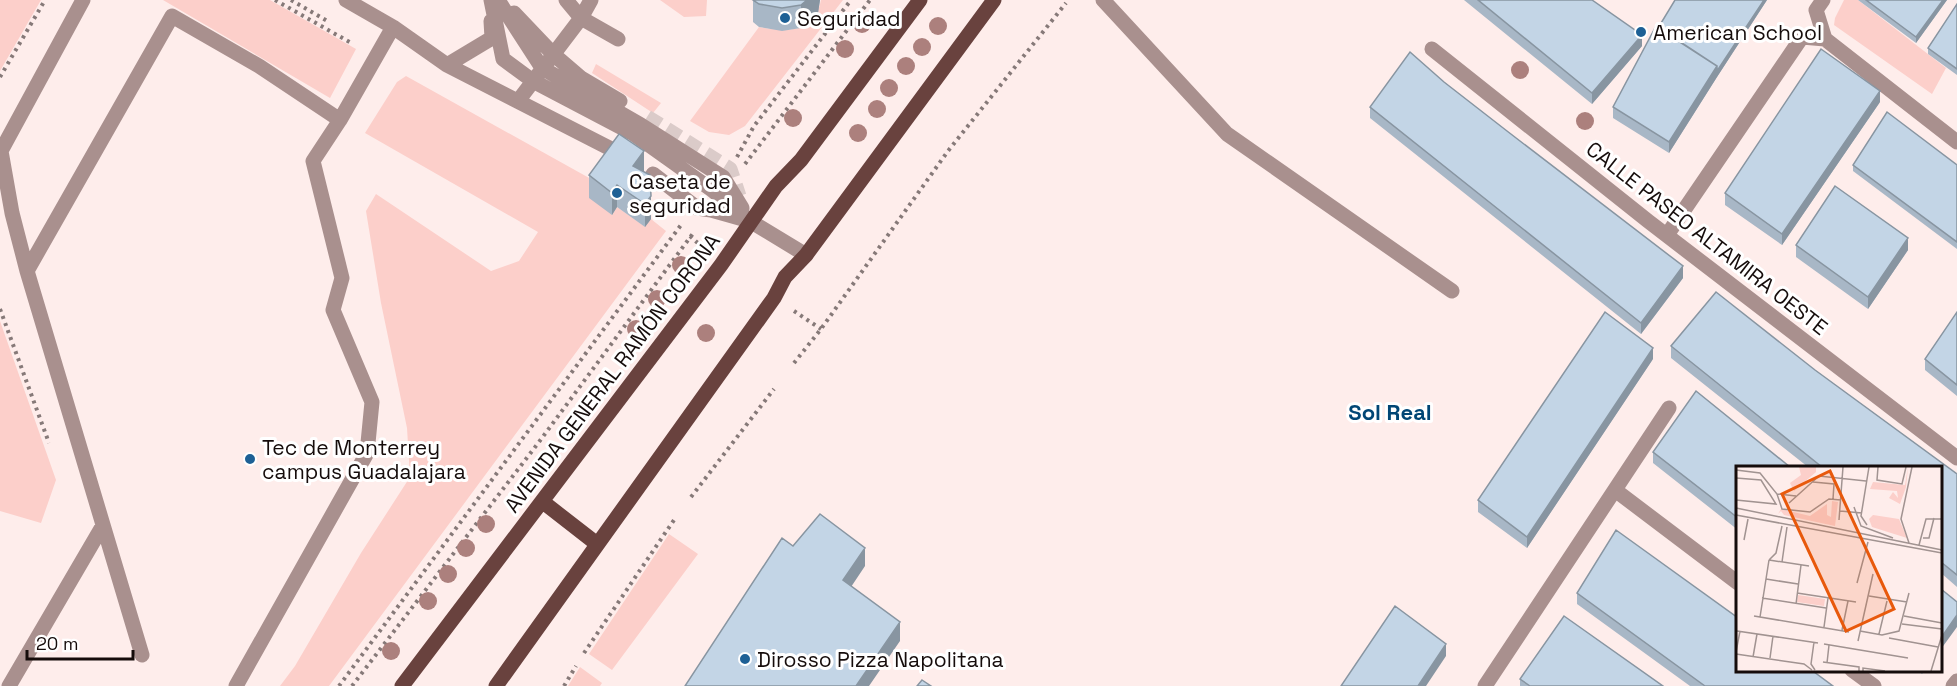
<svg xmlns="http://www.w3.org/2000/svg" width="1957" height="686" font-family="'Space Grotesk',sans-serif">
	<style>
		.green { fill: #fccfca }
		.lines { fill: none; stroke-linecap: round; stroke-linejoin: round }
		.minor-tunnel { stroke: #dbcbc9; stroke-width: 15; stroke-dasharray: 15 8; stroke-linecap: butt }
		.path { stroke: #867978; stroke-width: 4; stroke-dasharray: 3 4.5; stroke-linecap: butt }
		.minor { stroke: #a9908e; stroke-width: 15 }
		.major { stroke: #69423e; stroke-width: 15 }
		.tree { fill: #ac807d }
		.wall { fill: #a8b7c6 }
		.shaded-wall { fill: #8895a1 }
		.building { fill: #c3d5e6; stroke: #8895a1; stroke-width: 1.5 }
		.poi-dot { fill: #1d6095; stroke: #fff; stroke-width: 2 }
		.labels { text-anchor: middle; dominant-baseline: central; stroke-width: 6; stroke-linejoin: round; paint-order: stroke }
		.poi-label { font-size: 21px; fill: #150c0b; stroke: #fff; text-anchor: start }
		.street-label { font-size: 21px; fill: #150c0b; stroke: #fff }
		.neighbourhood-label { font-size: 22px; font-weight: bold; fill: #014675; stroke: #fff }
		.inset-road { fill: none; stroke: #a19391; stroke-width: 1.5 }
		.view { fill: #e8590c; fill-opacity: 0.15; stroke: #e8590c; stroke-width: 3 }
		.inset-edge { fill: none; stroke: #150c0b; stroke-width: 3 }
	</style>
	<rect width="100%" height="100%" fill="#feedeb"/>
	<path class="green" d="M0 0H41L0 71Z
		M163 0H270L356 49 330 98Z
		M660 0H707L706 16 684 17Z
		M821 0H843L745 126 729 135 709 132 690 121 759 27C787 32 814 34 821 0Z
		M1844 0H1858L1946 68 1932 94 1834 25 1835 18Z
		M596 64 661 103 653 113 592 73Z
		M406 76 600 184 612 215 617 207 644 226 651 219 666 231 329 686H280L295 666 361 553 410 477 407 428 381 303 366 211 376 194 491 271 519 261 538 232 365 133 397 82Z
		M0 321 56 480 41 523 0 511Z
		M669 534 698 554 612 670 589 654Z
		M580 667 602 683 600 686H568Z"/>
	<g class="lines">
		<path class="minor-tunnel" d="M647 117 730 169 739 196"/>
		<path class="path" d="M275 0 353 44
			M291 0 329 22
			M0 77 45 0
			M737 157 754 126 851 0
			M745 164 870 0
			M690 236 702 247
			M0 309 49 443
			M794 311 821 329
			M794 363 821 329 948 151 1066 3
			M691 497 774 389
			M584 653 676 517
			M339 686 681 225
			M352 686 539 442 694 232
			M564 686 576 666"/>
		<path class="minor" d="M83 0 1 151 12 213 27 271 142 655
			M346 0 393 27 447 65 617 152
			M491 0 503 59 533 81 632 133 712 190 750 221
			M498 0 542 68 641 125 723 177 742 208
			M566 0 581 18 618 39
			M1103 0 1227 134 1452 291
			M514 13 553 54 581 78 620 101
			M1825 39 1957 142
			M1432 49 1648 221 1957 458
			M447 65 492 38 491 21
			M518 101 581 18 591 0
			M653 174 697 208 711 210 750 221 806 255
			M1667 235 1802 37 1825 39 1816 10 1823 0
			M27 271 172 16 259 66 340 120
			M1615 490 1738 583
			M1852 670 1874 686
			M9 686 102 527
			M236 686 367 453 372 402 333 310 342 278 313 161 340 120 393 27
			M1485 686 1669 408
			M1953 686 1957 681"/>
		<path class="major" d="M543 502 597 544
			M402 686 721 265 776 186 801 160 920 0
			M496 686 774 298 785 277 806 255 994 0"/>
	</g>
	<g class="tree">
		<circle cx="862" cy="24" r="9"/>
		<circle cx="938" cy="26" r="9"/>
		<circle cx="922" cy="47" r="9"/>
		<circle cx="845" cy="49" r="9"/>
		<circle cx="906" cy="66" r="9"/>
		<circle cx="1520" cy="70" r="9"/>
		<circle cx="889" cy="88" r="9"/>
		<circle cx="877" cy="109" r="9"/>
		<circle cx="793" cy="118" r="9"/>
		<circle cx="1585" cy="121" r="9"/>
		<circle cx="858" cy="133" r="9"/>
		<circle cx="681" cy="265" r="9"/>
		<circle cx="657" cy="299" r="9"/>
		<circle cx="636" cy="329" r="9"/>
		<circle cx="706" cy="333" r="9"/>
		<circle cx="486" cy="524" r="9"/>
		<circle cx="466" cy="548" r="9"/>
		<circle cx="448" cy="574" r="9"/>
		<circle cx="428" cy="601" r="9"/>
		<circle cx="391" cy="651" r="9"/>
	</g>
	<path class="wall" d="M753 0H820L818 13 801 28 782 31 759 27 753 22Z
		M1464 0H1592L1642 46 1592 104Z
		M1767 0 1717 77 1669 153 1613 118V107L1658 28Z
		M1858 0H1947L1916 43Z
		M1957 4V75L1928 54V48Z
		M1444 82 1683 278 1641 334 1370 118V107Z
		M1880 102 1782 245 1725 205V193Z
		M1853 165H1957V249L1853 171Z
		M644 172 651 219 645 227 617 207 612 215 589 198V175Z
		M1796 245 1908 250 1868 309 1796 257Z
		M1957 312V396L1925 370V359Z
		M1671 346 1815 370 1957 474V587L1941 573V467H1808L1671 358Z
		M1653 359 1527 548 1478 512V500Z
		M1653 452 1738 467V530L1653 463Z
		M1577 593 1833 686H1690L1577 604Z
		M1917 669H1926L1922 674Z
		M1520 679 1663 686H1520Z"/>
	<path class="shaded-wall" d="M807 0H820L818 13 801 28V5Z
		M1764 0H1767L1717 77V71Z
		M1943 0H1947L1916 43V37Z
		M1642 35V46L1592 104V93Z
		M1717 66V77L1669 153V142Z
		M1880 91V102L1782 245V234Z
		M644 151V173L633 166Z
		M617 185V207L612 215V193Z
		M651 196V219L645 227V204Z
		M1908 238V250L1868 309V297Z
		M1683 266V278L1641 334V323Z
		M1653 348V359L1527 548V537Z
		M865 548V566L843 599V580Z
		M1957 615V627L1941 649V638Z
		M900 622V641L869 686H856Z
		M1446 644V656L1426 686H1418Z"/>
	<path class="building" d="M753 0H807L801 5 782 8 759 4Z
		M1478 0H1592L1642 35 1592 93Z
		M1675 0H1764L1717 71V66L1658 28Z
		M1866 0H1943L1916 37Z
		M1957 4V69L1928 48Z
		M1656 26 1717 66 1669 142 1613 107Z
		M1821 49 1880 91 1782 234 1725 193Z
		M1410 52 1444 82 1507 131 1683 266 1641 323 1370 107Z
		M1887 112 1957 165V242L1853 165Z
		M619 134 644 151 633 166 650 175 651 196 645 204 617 185 612 193 589 175Z
		M1835 186 1908 238 1868 297 1796 245Z
		M1716 292 1815 370 1957 474V575L1941 562V467H1822L1671 346Z
		M1605 312 1653 348 1527 537 1478 500Z
		M1957 312V385L1925 359Z
		M1696 391 1790 467H1738V518L1653 452Z
		M820 514 865 548 843 580 900 622 856 686H685L782 538 793 546Z
		M1616 530 1738 618V669H1810L1833 686H1705L1577 593Z
		M1941 589 1957 602V615L1941 638Z
		M1395 606 1446 644 1418 686H1341Z
		M1564 616 1663 686H1530L1520 679Z
		M922 680 931 686H917Z"/>
	<g class="poi-dot">
		<circle cx="785" cy="18" r="6"/>
		<circle cx="1641" cy="32" r="6"/>
		<circle cx="617" cy="193" r="6"/>
		<circle cx="250" cy="459" r="6"/>
		<circle cx="745" cy="659" r="6"/>
	</g>
	<g class="labels">
		<g class="poi-label">
			<text x="797" y="18">Seguridad</text>
			<text x="1653" y="32">American School</text>
			<text x="629" y="181">Caseta de<tspan x="629" dy="24">seguridad</tspan></text>
			<text x="262" y="447">Tec de Monterrey<tspan x="262" dy="24">campus Guadalajara</tspan></text>
			<text x="757" y="659">Dirosso Pizza Napolitana</text>
		</g>
		<g class="street-label">
			<text transform="translate(1707 238) rotate(38)">CALLE PASEO ALTAMIRA OESTE</text>
			<text transform="translate(612 373) rotate(-53)">AVENIDA GENERAL RAMÓN CORONA</text>
		</g>
		<g class="neighbourhood-label">
			<text x="1390" y="412">Sol Real</text>
		</g>
	</g>
	<g transform="translate(1736 466)">
		<rect width="206" height="206" fill="#feedeb"/>
		<path d="M63 1H80V6L58 25 54 17 65 9ZM172 1 170 21 164 38 153 32 157 26 162 32 161 25 134 23 137 16 169 19ZM96 35 102 36 99 60 48 49 45 45 42 48 45 43 74 50 91 38V49L95 51ZM137 49 163 53 171 72 136 61 133 53ZM62 129 89 133 88 140 61 136Z" fill="#fccfca"/>
		<path class="inset-road" d="M142 1 141 14 166 18 170 1M0 4 24 7 41 28 46 43 74 46 93 33 105 34M0 12 25 14 40 38 0 34M77 16 98 18 97 33M41 28 60 30M53 37 83 10 130 15M118 41 125 60 157 72M0 42 206 84M104 45 126 47M0 49 206 87M103 54 107 1M131 59 125 50 133 1M187 72H193L198 52M8 74 12 53M173 77 165 53 176 1M183 79 190 53H206M33 94 73 100M33 94 40 87 46 60M46 96 51 61M30 113 62 118M121 117 132 76M61 127 120 136M133 130 171 136M26 132 90 142M60 138 65 99M18 150 113 166M168 150 206 157M24 151 33 94M166 158 206 163M88 161 92 132M106 164 112 135M1 165 82 177M124 165 146 169 163 165 173 127M143 168 151 135M153 172 202 181M122 175 137 108M78 176 75 198 79 204M88 178 172 192M0 186 4 165M0 188 68 198 76 204M17 191 21 168M34 192 37 170M87 196 123 201V205M91 197 93 179M127 205V202L149 205M195 205 206 169"/>
		<path class="view" d="M94 5 158 143 110 165 46 28Z"/>
		<rect width="206" height="206" class="inset-edge"/>
	</g>
	<path d="M27 650v9h106v-9" fill="none" stroke="#150c0b" stroke-width="3"/>
	<text x="36" y="650" font-size="18" fill="#150c0b" stroke="#ffffff" stroke-width="4.5" paint-order="stroke">20 m</text>
</svg>
